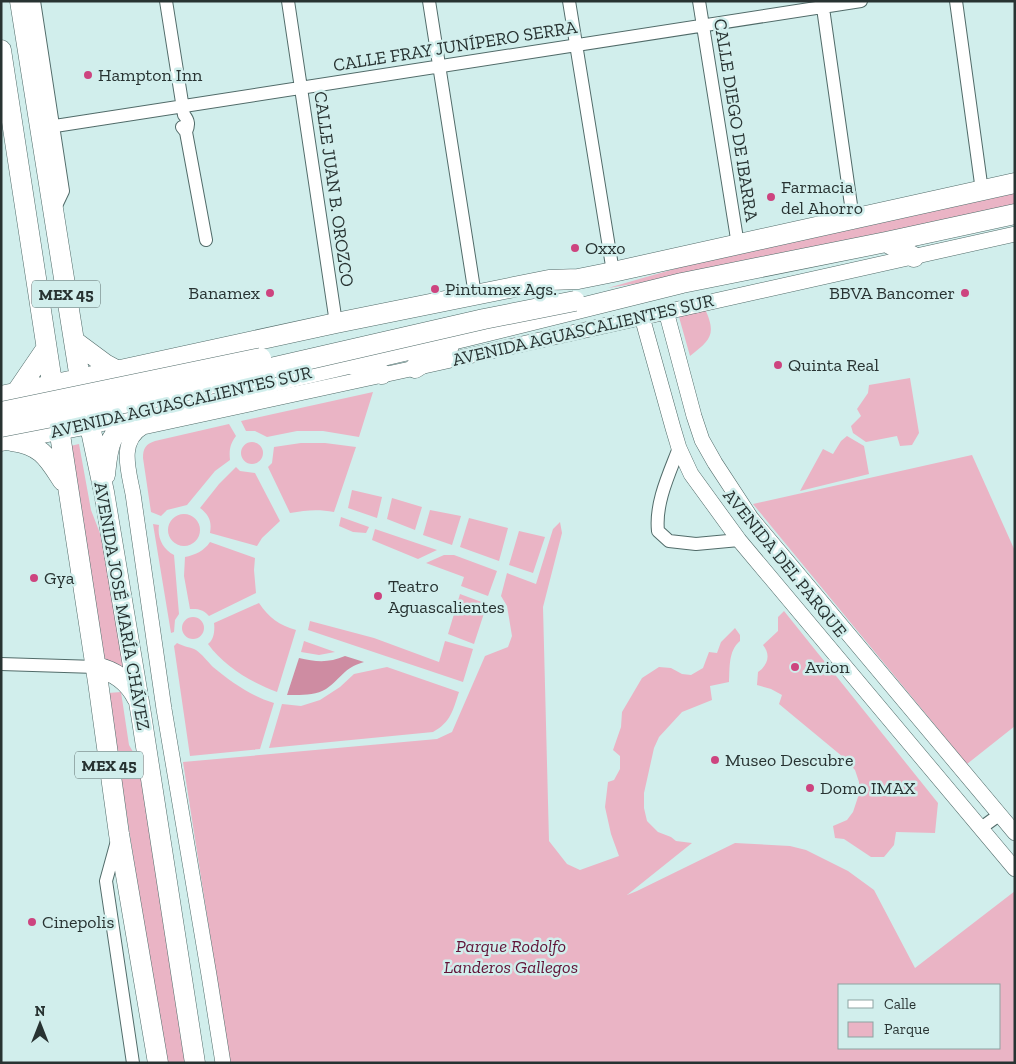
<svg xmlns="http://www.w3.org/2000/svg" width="1016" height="1064" font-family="'Zilla Slab',serif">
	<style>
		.green { fill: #eab4c5; fill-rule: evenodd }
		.water { fill: #ce8ca2 }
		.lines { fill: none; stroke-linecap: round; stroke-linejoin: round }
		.minor-casing { stroke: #516b69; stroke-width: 14 }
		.tertiary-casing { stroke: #516b69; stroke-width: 16 }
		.primary-casing { stroke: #516b69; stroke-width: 21 }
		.minor { stroke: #fff; stroke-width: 12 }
		.tertiary { stroke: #fff; stroke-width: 15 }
		.primary { stroke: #fff; stroke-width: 20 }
		.primary-bridge-casing { stroke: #516b69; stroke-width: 21; stroke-linecap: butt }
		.primary-bridge { stroke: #fff; stroke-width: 20 }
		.poi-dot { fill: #cd447f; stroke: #d1eeec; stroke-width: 2 }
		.labels { text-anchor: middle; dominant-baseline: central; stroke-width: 5; stroke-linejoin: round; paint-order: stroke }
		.shield { fill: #d1eeec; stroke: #5b6b6a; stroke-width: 1 }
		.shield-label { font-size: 16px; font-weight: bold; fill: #283332 }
		.street-label { font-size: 18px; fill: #283332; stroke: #d1eeec }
		.poi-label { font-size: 18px; fill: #283332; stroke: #d1eeec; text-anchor: start }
		.park-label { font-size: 18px; font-style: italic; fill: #611337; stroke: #d1eeec }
	</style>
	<rect width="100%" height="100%" fill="#d1eeec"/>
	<path class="green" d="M1015 190V205L719 270 608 288 716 257Z
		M705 309C717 335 710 340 690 356L679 317Z
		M910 378 919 433 912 445 900 446 897 436 866 442 853 433 851 426 861 416 857 409 868 393 869 385Z
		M373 392 359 437 323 431H297L267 437 255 431H246L241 421Z
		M229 424 236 436C230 444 229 450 230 460L215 471 187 505 167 510 161 516 151 512 143 458C143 448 146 444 155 441Z
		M847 436 864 446 869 474 800 491 823 449 833 454 841 441Z
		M241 453a11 11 0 1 1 22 0a11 11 0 1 1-22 0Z
		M301 443H325L356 447 334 512C319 509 306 510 290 513L268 467 272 463 274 447Z
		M79 444 91 510 116 575 132 672 98 660 66 447Z
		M972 455 1015 551V726L967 764 753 504Z
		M236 467 240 471 255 473 280 521 262 538 257 546 210 533C212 521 209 515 200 508L219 484Z
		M352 490 382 497 377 518 348 508Z
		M392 498 422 507 415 530 387 519Z
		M430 510 461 516 452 545 423 535Z
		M168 530a16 16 0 1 1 32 0a16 16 0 1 1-32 0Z
		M341 517 369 527 366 533 353 532 339 526Z
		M469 518 508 528 499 561 460 547Z
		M560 522 562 533 543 607 549 841 567 864 580 870 619 856 611 834 605 807 608 782 614 780 620 769V756L613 750 621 727 622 712 642 678 659 667 671 668 682 674 691 675 703 668 709 652 717 653 721 642 735 628 740 635V641C728 651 730 668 729 682L710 686 712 700 682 712 659 737 654 748 644 793V808L647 821 658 832 671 837 676 841 692 843 627 895 637 891 735 843 790 846 806 850 848 871 874 890 915 968 1015 891V1063H230L183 762 437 739 452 732 485 656 508 647 512 636 507 606 501 596 507 573 536 584 553 529ZM840 985H1000V1048H840Z
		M153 524 159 525C157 538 163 549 174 555L179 614 175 620 174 632 171 633Z
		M375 529 437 550 418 559 372 540Z
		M519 531 545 537 533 573 509 565Z
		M210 542 255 558 254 570 256 593 209 616C203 609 198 609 190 609L184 576 185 557C195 555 204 551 210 542Z
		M444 555H454L497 571 488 596 461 586 464 577 426 563Z
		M460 594 487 604 474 644 448 634Z
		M259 603C269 618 279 625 296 630L277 692C250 682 224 666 208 644 214 640 215 630 214 623Z
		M784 611 938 803 935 833 896 832 894 845 884 857H871L844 839 835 838 833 826 847 820 853 812 859 794V782L855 770 843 757 779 704 782 695 771 689 757 685 758 672C768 665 771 655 763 645L778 631V617Z
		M182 628a11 11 0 1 1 22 0a11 11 0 1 1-22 0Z
		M310 621 374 638 439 662 445 641 473 649 463 682 308 630Z
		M304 641 335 652 319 655 301 652Z
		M177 643C184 647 191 647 196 650 202 654 208 662 213 667 231 682 251 696 274 703L260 749 190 756 174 646Z
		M387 667 459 692C453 710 451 722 433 732L269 748 282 704 301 706 320 700 340 687 354 674Z
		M121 692 129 745 147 776 192 1063H165L108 693Z"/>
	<path class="water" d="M345 656 364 662C343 668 342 678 326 689 315 696 299 695 287 695L299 658C316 662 329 663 345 656Z"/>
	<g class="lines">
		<defs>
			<path id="minor" d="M34 1 63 191 54 210
				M166 1 184 115C189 121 189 125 186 132
				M288 1 336 323
				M429 1 475 295
				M569 1 613 272
				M699 1 738 245
				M822 1 853 219
				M956 1 982 191
				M55 126 861 1
				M182 127 186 132 206 240
				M679 448C669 474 655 503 658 531L669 541 696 544 739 540
				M1 664 96 667
				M981 828 999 815
				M117 841 106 881 133 1063"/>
			<path id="tertiary" d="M666 311 694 416 702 440 715 463 751 518 1015 833
				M642 317 673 428 679 448 691 474 739 540 1015 869
				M223 1063 209 975 164 709 133 494C129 472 118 441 143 427L415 368 1015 234"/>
			<path id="primary" d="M20 1 80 379 104 492 141 714 195 1063
				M1 50 98 682 119 834 158 1063
				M886 242 914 257
				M74 341 105 364 118 371
				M351 364 382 374
				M415 368 449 346
				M16 393 46 349
				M1 396 336 323 549 280 578 279 613 272 1015 183
				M1 441 89 424 220 394 464 337 682 283 886 242 1015 214
				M12 441C42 445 48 458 63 481
				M105 475C108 446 108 433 136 416
				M96 667C114 671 128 680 137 698"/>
		</defs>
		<use href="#minor" class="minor-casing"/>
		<use href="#tertiary" class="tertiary-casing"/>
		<use href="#primary" class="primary-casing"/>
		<use href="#minor" class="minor"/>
		<use href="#tertiary" class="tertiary"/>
		<use href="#primary" class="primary"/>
		<defs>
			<path id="primary-bridge" d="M1 412 261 358
				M1 427 176 393 262 370 484 319 575 301"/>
		</defs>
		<use href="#primary-bridge" class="primary-bridge-casing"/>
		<use href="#primary-bridge" class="primary-bridge"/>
	</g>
	<g class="poi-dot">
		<circle cx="88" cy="75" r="5"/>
		<circle cx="771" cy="197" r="5"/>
		<circle cx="575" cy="248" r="5"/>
		<circle cx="435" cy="289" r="5"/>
		<circle cx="270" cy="293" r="5"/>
		<circle cx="965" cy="293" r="5"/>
		<circle cx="778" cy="365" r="5"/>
		<circle cx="34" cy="578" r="5"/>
		<circle cx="378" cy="596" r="5"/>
		<circle cx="795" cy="667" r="5"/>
		<circle cx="715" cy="760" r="5"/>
		<circle cx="810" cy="788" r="5"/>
		<circle cx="32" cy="922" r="5"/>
	</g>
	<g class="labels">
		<g class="shield">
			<rect x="32" y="280.5" width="68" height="27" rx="4"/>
			<rect x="75" y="751.5" width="68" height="27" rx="4"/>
		</g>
		<g class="shield-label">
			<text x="66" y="294">MEX 45</text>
			<text x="109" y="765">MEX 45</text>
		</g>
		<g class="street-label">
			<text transform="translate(455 46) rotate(-9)">CALLE FRAY JUNÍPERO SERRA</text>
			<text transform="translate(736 120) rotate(81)">CALLE DIEGO DE IBARRA</text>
			<text transform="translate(334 189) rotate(82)">CALLE JUAN B. OROZCO</text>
			<text transform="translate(583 330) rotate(-13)">AVENIDA AGUASCALIENTES SUR</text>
			<text transform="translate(181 402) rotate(-13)">AVENIDA AGUASCALIENTES SUR</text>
			<text transform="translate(785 563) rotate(51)">AVENIDA DEL PARQUE</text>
			<text transform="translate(122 606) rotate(80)">AVENIDA JOSÉ MARÍA CHÁVEZ</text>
		</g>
		<g class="poi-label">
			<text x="98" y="75">Hampton Inn</text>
			<text x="781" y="187">Farmacia<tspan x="781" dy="21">del Ahorro</tspan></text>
			<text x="585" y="248">Oxxo</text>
			<text x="445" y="289">Pintumex Ags.</text>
			<text x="260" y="293" text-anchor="end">Banamex</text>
			<text x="955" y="293" text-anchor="end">BBVA Bancomer</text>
			<text x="788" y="365">Quinta Real</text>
			<text x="44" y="578">Gya</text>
			<text x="388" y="586">Teatro<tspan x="388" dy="21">Aguascalientes</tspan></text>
			<text x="805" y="667">Avion</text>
			<text x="725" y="760">Museo Descubre</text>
			<text x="820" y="788">Domo IMAX</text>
			<text x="42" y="922">Cinepolis</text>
		</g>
		<g class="park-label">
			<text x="511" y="946">Parque Rodolfo<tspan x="511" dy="21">Landeros Gallegos</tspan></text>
		</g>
	</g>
	<rect width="1016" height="1064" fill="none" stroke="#283332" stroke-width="5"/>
	<rect x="838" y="984" width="162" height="65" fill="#d1eeec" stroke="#8da3a2"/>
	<rect x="848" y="1000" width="25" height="8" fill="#ffffff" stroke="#8da3a2"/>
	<text x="884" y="1009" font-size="15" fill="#283332">Calle</text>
	<rect x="848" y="1022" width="25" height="15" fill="#eab4c5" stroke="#8da3a2"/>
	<text x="884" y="1034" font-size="15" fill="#283332">Parque</text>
	<g transform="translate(40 1024)" stroke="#d1eeec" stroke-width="4" paint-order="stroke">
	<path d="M0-4L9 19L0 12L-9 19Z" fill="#283332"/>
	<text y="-8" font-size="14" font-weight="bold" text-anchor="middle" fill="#283332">N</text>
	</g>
</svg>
